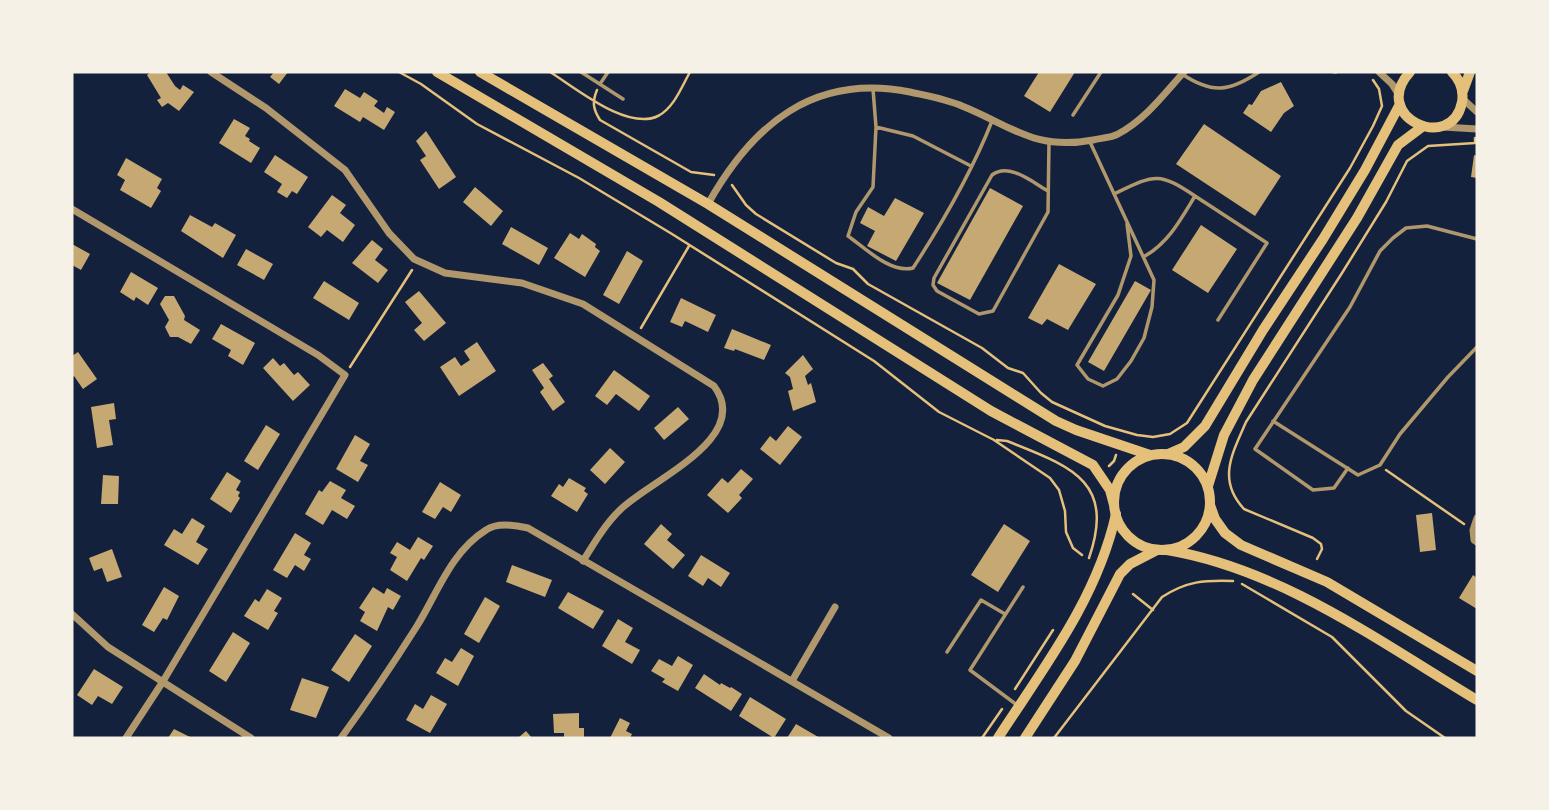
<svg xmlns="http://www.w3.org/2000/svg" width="1549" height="810" font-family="'Zilla Slab',serif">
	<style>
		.building { fill: #c6a872 }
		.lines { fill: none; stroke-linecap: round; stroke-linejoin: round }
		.path { stroke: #e5c07b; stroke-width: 2.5 }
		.service { stroke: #b1986c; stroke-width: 3.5 }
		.minor { stroke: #b1986c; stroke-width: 7 }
		.secondary { stroke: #e5c07b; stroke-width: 10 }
		.primary { stroke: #e5c07b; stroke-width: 10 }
	</style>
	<rect width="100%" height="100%" fill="#14213d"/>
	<path class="building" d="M151 72H166L175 86 180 90 183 85 194 92 179 111 168 103 162 107 157 100 161 98 147 75Z
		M274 72H288L279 84 270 77Z
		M1039 72H1075L1050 112 1024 96Z
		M1281 82 1294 106 1284 113 1271 132 1243 113 1249 104 1252 105 1261 91Z
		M345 89 360 98 364 92 378 101 374 106 384 113 387 107 395 112 384 130 363 117 360 122 334 106Z
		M234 119 250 128 245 136 250 139 249 141 260 148 251 163 219 143Z
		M1204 124 1281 176 1255 216 1176 164Z
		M426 131 456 177 439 189 420 160 426 156 416 141Z
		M275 155 308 177 297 194 292 191 287 198 277 192 282 184 264 172Z
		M1474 155 1477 156V178L1471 177Z
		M126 158 162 179 157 188 161 191 151 208 120 190 125 180 117 175Z
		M475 187 503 211 491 226 463 202Z
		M990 188 1023 206 970 300 937 283Z
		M332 195 346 205 340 213 355 225 343 242 327 230 321 237 308 227Z
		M895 198 924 213 896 261 867 246 875 231 860 223 868 207 884 216Z
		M190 215 212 227 215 223 236 235 223 258 181 231Z
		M1201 225 1237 249 1208 293 1172 270Z
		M511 227 548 248 539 265 502 244Z
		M570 233 579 239 582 234 596 244 595 247 600 251 585 277 554 258Z
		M372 240 383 249 375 260 388 270 378 283 352 263Z
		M72 244 90 254 81 270 72 265Z
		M246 249 273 264 264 280 237 265Z
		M627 251 643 261 619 304 603 295Z
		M1059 264 1096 284 1068 330 1047 319 1042 325 1028 318Z
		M131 272 158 288 148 305 136 297 134 301 120 292Z
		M324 281 359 303 349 320 313 298Z
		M1135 281 1151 290 1104 371 1088 362Z
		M419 291 446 323 424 341 414 330 422 323 405 302Z
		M165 296H174L185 316 184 320 200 330 191 344 178 337H170L165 327 169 320 160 304Z
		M681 298 716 315 708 332 685 321 682 327 670 322Z
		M221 324 255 343 243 365 228 356 231 350 212 339Z
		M732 329 771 345 764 360 735 349 734 351 724 348Z
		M477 342 496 371 459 396 440 367 455 357 461 366 470 360 464 351Z
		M78 352 97 379 83 389 74 376 72 378V356Z
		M803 355 813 369 805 376 808 385 811 383 816 402 793 411 788 391 793 389 790 377 785 373Z
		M273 358 280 366 284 363 294 375 298 372 310 385 293 401 263 368Z
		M543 363 553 376 549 379 565 402 553 411 540 392 544 388 532 370Z
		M614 370 650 396 639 411 616 394 607 405 595 396Z
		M114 403 116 419 109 420 113 445 97 448 91 407Z
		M678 407 689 419 664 440 654 428Z
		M266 425 280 434 258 470 244 461Z
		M788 426 802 437 780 465 760 449 770 436 776 441Z
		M355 435 370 444 360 461 368 465 358 482 336 469Z
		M610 448 625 462 605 484 590 470Z
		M741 469 753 479 739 495 742 498 728 513 707 495 722 478 728 483Z
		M227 472 241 481 236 490 240 492 238 496 240 498 231 513 210 499Z
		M103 475 119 476 118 504H101Z
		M569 478 586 488 584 491 588 494 577 512 551 496 559 484 563 487Z
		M330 481 346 490 341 498 355 506 347 519 332 510 323 525 305 514 319 490 322 492Z
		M440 482 461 495 451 512 443 507 435 519 422 512Z
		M1432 513 1436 550 1420 552 1416 515Z
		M192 518 205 526 196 542 208 549 198 565 164 545 174 529 182 534Z
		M661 524 672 534 667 540 685 555 673 569 644 544Z
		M1004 524 1030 541 998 592 971 575Z
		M295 533 311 543 304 555 311 559 304 571 295 565 287 578 273 570Z
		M418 537 433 546 424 560 421 558 407 581 390 570 397 557 390 553 397 542 410 550Z
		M112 549 122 577 107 582 102 568 94 571 89 558Z
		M701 555 730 573 721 587 708 578 703 586 688 576Z
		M512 565 552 580 545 597 506 582Z
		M1473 575 1477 578V609L1459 598Z
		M164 587 179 596 167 620 163 618 154 632 142 625Z
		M373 587 384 594 387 588 401 596 393 610 388 607 377 631 360 621 365 612 359 608Z
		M267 589 282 598 274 611 278 613 268 630 244 616 255 599 259 602Z
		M568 592 604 611 593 629 558 608Z
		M485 597 500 606 479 643 464 634Z
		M618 619 633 628 625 642 640 650 632 664 602 646Z
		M233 632 250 643 226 682 209 671Z
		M355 634 372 646 349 682 331 670Z
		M461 648 474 656 458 686 436 673 445 658 452 662Z
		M678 656 693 665 678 691 662 682 665 679 651 671 659 659 672 666Z
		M94 669 123 687 112 704 98 696 92 705 77 695Z
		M704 674 720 685 721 683 730 688 731 687 742 694 731 711 695 688Z
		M302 678 329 687 316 718 290 710Z
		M431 695 447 704 430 733 406 720 415 704 423 709Z
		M750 697 786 719 774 738 739 716Z
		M579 713V728H584V738H564V733H554L553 714Z
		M620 718 630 723 626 731 632 734 630 738H610Z
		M796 724 820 738H787Z
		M174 729 192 738H168Z
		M526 731 532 738H518Z"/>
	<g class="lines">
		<path class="path" d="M399 72 421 84 477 124 579 178 672 234 874 361 939 412 994 440 1050 478 1059 490 1065 511 1066 532 1073 548 1082 555
			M550 72C576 88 627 131 658 116 674 108 682 86 690 72
			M597 90C592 102 593 109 600 120L691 172 714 175
			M732 185 746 205 756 214 836 263 853 269 868 284 982 348 1008 368 1023 373 1041 393 1052 402 1105 426 1137 435 1153 437 1170 434 1187 423 1350 168 1373 126 1382 106 1379 89 1373 80
			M641 328 689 246
			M350 367 412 270
			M997 440 1007 441C1069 466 1116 480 1089 558
			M1109 466 1114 461 1116 455
			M1386 470 1464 524
			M1317 559 1322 549 1321 544 1313 538 1244 509C1217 480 1232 454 1246 422L1342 273 1386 202 1407 161 1428 146 1475 143V138
			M1242 584 1332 637 1406 711 1445 738
			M1133 594 1153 610
			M1015 689 1053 630
			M982 738 1002 709
			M1054 738 1162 597C1187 581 1204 580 1233 581"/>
		<path class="service" d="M581 72 623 99
			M1334 72H1336
			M1182 74C1212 94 1229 92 1259 72
			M600 84 608 72
			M873 89 876 127 873 187 856 212 848 236C865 248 891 274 913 268 941 225 973 169 992 121
			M1073 115 1101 72
			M876 127 913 136 971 166
			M1090 142 1154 280 1152 307 1144 338 1131 361 1117 379 1103 386 1088 379 1077 365 1118 295 1131 256 1127 224
			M1048 191C1032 182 1009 162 992 175L934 278 933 285 937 291 979 314 993 311 1048 212 1049 142
			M1114 194C1154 175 1158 171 1195 196 1181 219 1169 242 1145 256
			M1195 196 1267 243 1218 320
			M1273 421 1358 475 1380 465 1400 434 1448 377 1477 347
			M1348 468 1334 488 1313 490 1255 449 1350 307 1380 251 1393 238 1406 228 1427 226 1477 239
			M947 652 981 600 1005 614
			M1017 705 970 670 1023 587"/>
		<path class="minor" d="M211 72 266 108 345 170 389 233 414 259 445 273 522 283 583 304 714 386C753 438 651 480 621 509 606 523 594 543 583 561
			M1379 72 1392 84 1399 95
			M1463 99 1477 112
			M1443 127 1477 129
			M708 204C753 124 814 73 910 92 928 96 946 99 962 106 1012 126 1034 151 1093 140 1101 138 1111 138 1118 134 1146 119 1164 94 1184 72
			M72 209 318 355 345 375 162 683 126 738
			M1477 518 1473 530 1474 540 1477 542
			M72 614 108 647 251 738
			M792 681 835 607
			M341 738C368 701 393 664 417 626 438 592 451 552 486 530 497 522 515 525 528 528L889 738"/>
		<path class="secondary" d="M1410 72C1369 117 1452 154 1462 102 1464 90 1460 80 1452 72
			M1463 91 1470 72
			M1168 454 1184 447 1205 426 1263 330 1323 239 1365 170 1400 104
			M1208 486 1224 435 1253 380 1357 218 1398 145 1422 127
			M998 738C1044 667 1097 599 1116 514
			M1025 738 1075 661 1120 574 1130 564 1157 550"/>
		<path class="primary" d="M437 72 659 202 991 411 1093 465 1110 490 1114 505
			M480 72 708 204 1056 421 1076 430 1150 455
			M1114 502a48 48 0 1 1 96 0a48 48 0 1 1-96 0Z
			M1210 505 1215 519 1225 533 1241 545 1327 582 1477 671
			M1167 550C1281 569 1380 642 1477 700"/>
	</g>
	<rect width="1549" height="810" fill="none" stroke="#f6f1e7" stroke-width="147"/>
</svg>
